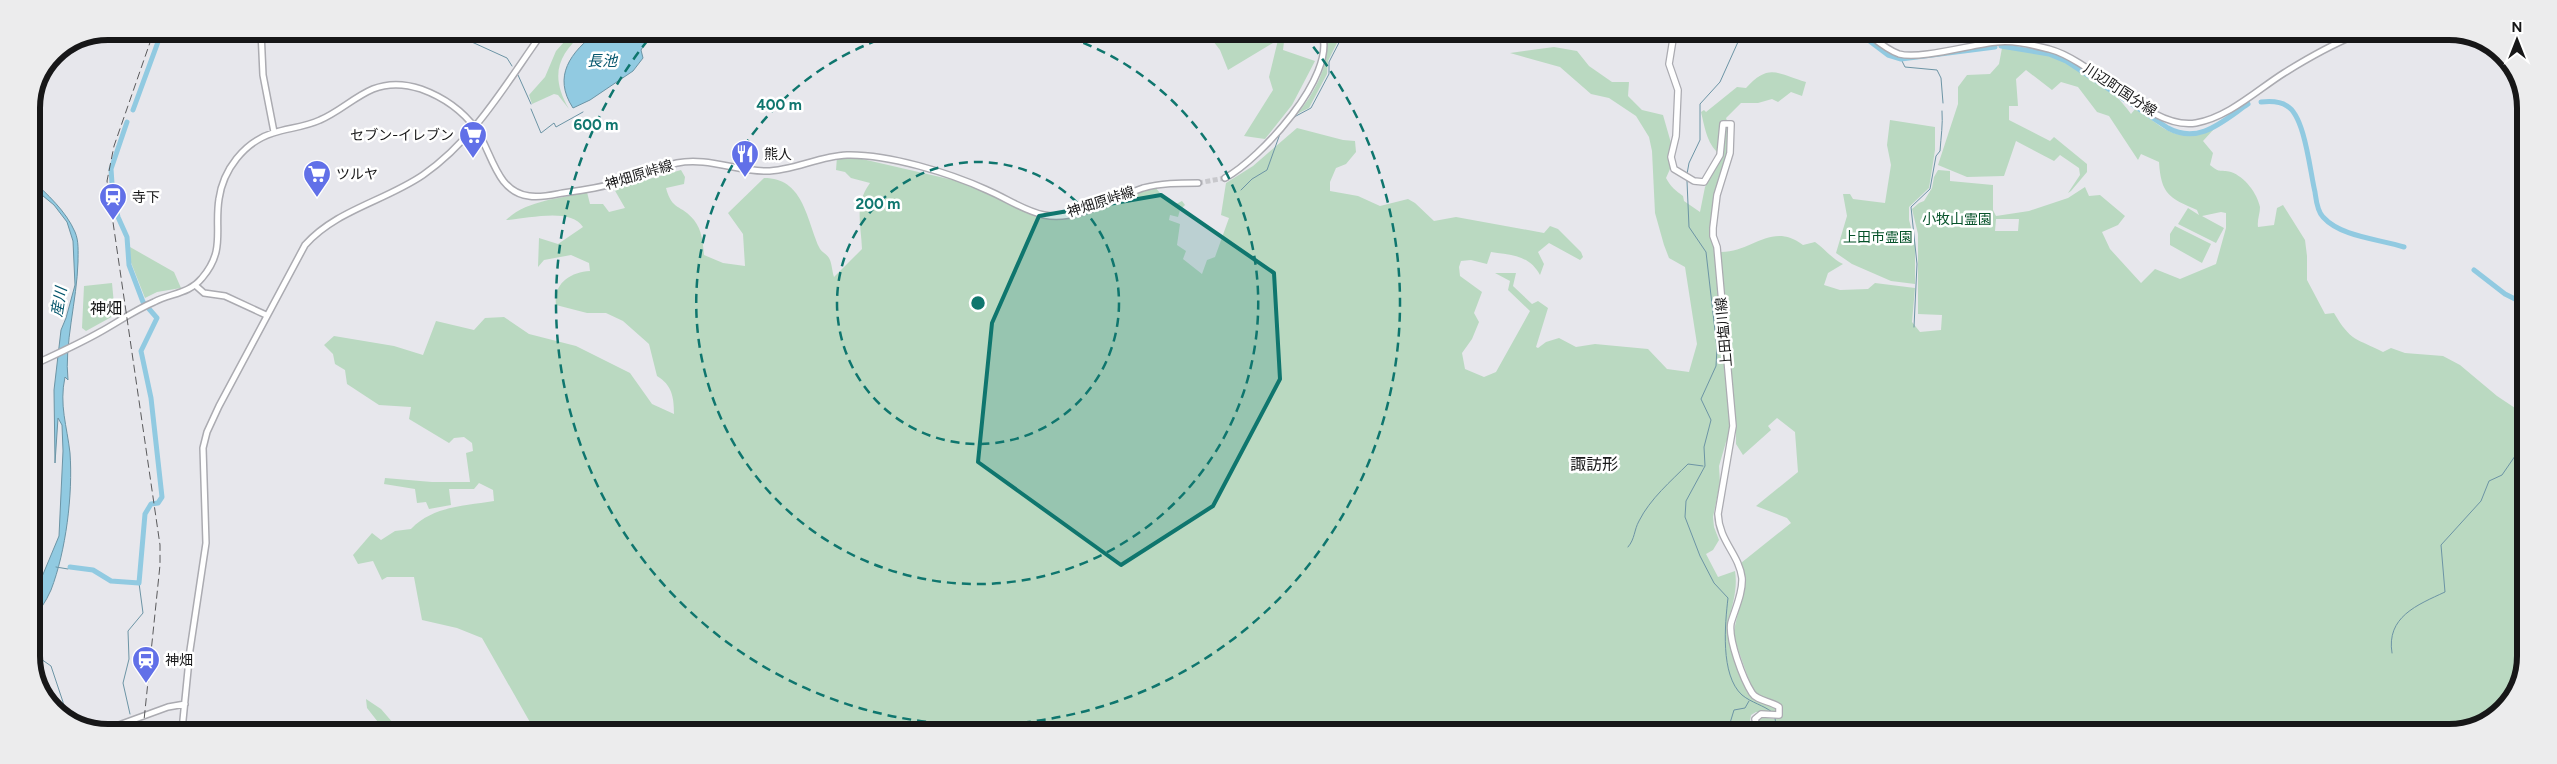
<svg xmlns="http://www.w3.org/2000/svg" width="2557" height="764" font-family="Figtree,'Noto Sans JP',sans-serif">
	<style>
		.green { fill: #bad9c1; fill-rule: evenodd }
		.water { fill: #91cae1; stroke: #6c94a5 }
		.lines { fill: none; stroke-linecap: round; stroke-linejoin: round }
		.stream { stroke: #6c94a5; stroke-width: 1 }
		.canal { stroke: #91cae1; stroke-width: 5 }
		.tertiary-tunnel { stroke: #c8c8cc; stroke-width: 5; stroke-dasharray: 5 2.5; stroke-linecap: butt }
		.tertiary-casing { stroke: #ababb1; stroke-width: 8 }
		.secondary-casing { stroke: #ababb1; stroke-width: 8 }
		.tertiary { stroke: #fff; stroke-width: 5 }
		.secondary { stroke: #fff; stroke-width: 5.5 }
		.rail { stroke: #5a5a5c; stroke-width: 1; stroke-dasharray: 8 4; stroke-linecap: butt }
		.marked { fill: #0f766e; fill-opacity: 0.2; stroke: #0f766e; stroke-width: 4; stroke-linejoin: round }
		.ring { fill: none; stroke: #0f766e; stroke-width: 2.5; stroke-dasharray: 9 6 }
		.labels { text-anchor: middle; dominant-baseline: central; stroke-width: 5; stroke-linejoin: round; paint-order: stroke }
		.street-label { font-size: 14px; fill: #171718; stroke: #fff }
		.poi-label { font-size: 14px; fill: #171718; stroke: #fff; text-anchor: start }
		.park-label { font-size: 14px; fill: #055229; stroke: #fff }
		.water-label { font-size: 15px; font-style: italic; fill: #04556c; stroke: #fff }
		.quarter-label { font-size: 16px; fill: #171718; stroke: #fff }
		.rim { fill: none; stroke: #171718; stroke-width: 6 }
		.centre { fill: #0f766e; stroke: #fff; stroke-width: 2.5 }
		.ring-label { font-size: 15px; text-anchor: middle; font-weight: bold; fill: #0f766e; stroke: #fff; stroke-width: 5; stroke-linejoin: round; paint-order: stroke }
	</style>
	<rect width="100%" height="100%" fill="#e7e7ec"/>
	<path class="green" d="M573 32H584C557 56 550 76 569 109L558 95 554 94 532 104 529 95 545 77 556 51Z
		M1212 32 1282 33 1285 34 1283 50 1315 61 1292 105 1265 139 1244 136 1273 90 1269 77 1278 40 1228 70 1220 50 1210 37Z
		M1326 33H1342L1328 61 1327 74 1309 108 1297 114C1315 93 1332 61 1326 33Z
		M1554 47 1577 51 1589 66 1612 82H1629L1628 96 1642 110 1663 115 1671 143 1670 169 1666 178C1670 186 1676 191 1683 196L1684 201 1700 212 1705 187 1722 156C1707 146 1705 128 1701 112L1704 110 1706 112 1737 87 1746 88C1769 63 1776 73 1806 82L1802 96 1791 92 1778 102 1772 99 1758 103H1741L1726 118 1730 129 1727 153 1710 232 1716 248V273L1730 426 1729 440 1726 442 1719 466 1720 483 1713 517 1714 527 1719 540 1713 550 1706 554 1718 577 1735 571C1738 590 1732 605 1728 624 1725 643 1743 688 1759 700 1764 704 1771 705 1776 709L1775 712H1756L1751 715 1750 721 1765 732 535 731 482 638 457 628 422 620 414 577H387L382 580 373 561 358 564 353 555 372 533 381 540 395 531 411 529C433 506 464 506 494 501L493 490 479 483 474 489H449L451 505 429 509 426 502 417 503 415 489 384 484 385 478 432 482H470L466 453 473 451 472 443 464 437 454 438 449 443 409 419 411 407 379 405 347 384 345 370 335 364 333 354 324 345 334 336 394 346 423 355 436 321 474 330 485 318 504 317 529 334 576 346 630 373 652 404 674 414C674 397 672 385 657 376L649 344 623 321 606 313H587L556 305C553 284 570 272 590 271L589 263 571 255 544 260 538 267 539 238 558 244 583 227C571 207 527 219 506 220 527 200 559 199 587 192L590 204H603L609 212 625 208 614 189 681 170 685 177 684 184 666 188C672 211 681 204 694 220 702 230 703 243 704 255L723 263 745 266 743 234 728 213 764 178C803 178 806 217 819 247 821 252 827 254 829 258 832 263 832 271 834 277L862 249C861 223 854 205 870 183L851 178 845 172 836 170 837 157 849 156 962 182 1031 213 1066 216 1155 187 1165 199 1174 205 1182 201 1185 205 1180 210 1178 217 1170 215 1169 220 1180 224 1177 245 1186 251 1183 259 1202 274 1207 260 1215 257 1229 218 1221 215 1226 183 1253 166 1297 128 1343 140 1355 141 1356 152 1346 164 1336 168 1330 182V191L1358 196 1380 206 1408 199 1415 203 1434 221 1456 217 1544 233 1550 226 1558 229 1581 252 1583 257 1580 260 1549 243 1538 252 1544 264 1540 275C1529 255 1512 255 1491 252L1487 264 1471 260 1461 261 1459 267 1460 276 1482 292 1474 313 1479 322 1472 339 1462 353 1465 369 1484 377 1496 372 1530 311 1508 290 1510 281 1495 273H1516L1513 286 1532 304 1538 301 1548 308 1536 347 1538 348 1546 342 1559 338 1576 347 1595 344 1648 349 1667 369 1689 372 1697 344 1685 267 1669 258 1664 245 1655 213 1652 151 1649 137 1636 116 1609 98 1591 94 1560 67 1510 53Z
		M2002 48C2050 46 2104 75 2131 114L2136 108C2164 129 2178 145 2214 129L2203 141 2213 153 2210 165C2221 174 2219 169 2231 172 2245 177 2257 193 2260 207 2260 214 2257 220 2258 227L2274 225 2277 208 2283 205 2305 240 2307 256V280L2325 314 2334 313C2351 342 2356 338 2383 352L2391 348 2405 353 2443 356 2460 365 2497 396 2524 414 2523 675 2496 717 2449 733 1772 732 1757 720 1760 717 1775 719 1780 716 1779 705 1776 702 1760 696 1752 689 1733 635 1741 599V563L1791 523 1787 518 1756 506 1798 472 1795 432 1777 418 1768 426 1771 430 1743 455 1736 444V430L1719 273 1720 252C1752 253 1771 221 1803 245L1815 242C1825 249 1832 259 1843 264L1828 273 1824 285 1840 290 1868 289 1875 283 1915 288 1912 322 1920 332 1941 330 1942 315 1918 314V234L1912 209 1919 203 1924 201 1932 188 1934 177 1938 170 1950 171V181L1993 185V210L1996 216 2029 211 2068 198 2085 187 2089 196 2100 195 2125 216 2118 225 2102 232 2110 249 2141 283 2155 269 2180 279 2216 264 2226 228V213L2221 212 2202 216 2224 228 2216 243 2178 224 2188 208 2199 215 2197 210C2169 198 2161 194 2159 162L2141 154 2138 160 2109 116 2097 112 2078 87 2061 82 2052 90 2026 70 2016 79 2018 106H2009V120L2050 141 2054 137 2087 164V172L2071 191 2068 193 2080 175 2079 168 2060 155 2054 161 2016 141 2004 176 1967 177 1938 165 1958 104V87L1967 75 1990 74 1999 64ZM1996 219H2019L2018 231H1995Z
		M1890 120 1935 127V150L1929 188 1909 207V220L1915 242V284L1891 281 1852 264 1836 253 1847 216 1843 194H1850L1853 199 1885 203 1891 165 1887 145Z
		M2175 226 2211 244 2202 263 2170 245V234Z
		M130 247 174 272 181 288 157 292 145 298 130 260Z
		M112 283 115 315 86 331 82 328 84 286Z
		M366 699 381 709 400 731H385L367 708Z"/>
	<path class="water" d="M597 32H646L649 37 641 50 643 58 633 71 590 100 573 108C552 76 571 52 597 32Z
		M31 179C47 194 66 211 75 232 79 241 78 252 78 262 77 300 64 345 68 380L65 377C59 405 67 426 70 453 73 494 66 551 51 590 46 602 38 612 31 623V603L59 536 63 451 62 425 58 418 55 463 54 390 61 330 66 318 75 285 73 241 67 222 54 205 31 186Z"/>
	<g class="lines">
		<path class="stream" d="M463 38 507 58 512 66
			M1901 59 1905 67 1937 70 1941 78 1943 103
			M518 75 531 104
			M531 109 541 133 554 123 556 127 583 112
			M1687 174 1689 163 1700 140V104L1720 82 1742 33
			M1687 181 1689 227 1706 252 1717 348 1716 366 1701 399 1711 420 1704 447 1705 466 1686 501 1685 517 1700 556 1714 583 1728 598C1725 624 1720 675 1742 695 1752 703 1763 705 1772 712
			M1241 190 1252 179 1267 170 1281 131 1296 116 1311 108 1329 74V62L1344 33
			M1914 327 1917 264 1911 207 1930 189 1936 156 1940 151C1941 137 1943 124 1942 111
			M1628 547C1635 539 1634 530 1639 521 1650 499 1671 481 1688 464L1703 466
			M56 567 68 569 71 567
			M31 652 51 666 63 702 64 715
			M2392 653C2386 617 2417 605 2445 592L2441 545 2481 501 2489 481 2502 475 2524 443
			M130 714 123 683 129 659 128 631 143 613 139 583
			M1775 718 1777 732
			M126 730 129 728
			M1732 732 1730 723 1734 710 1745 708 1749 701"/>
		<path class="canal" d="M1859 33 1888 55 1901 59 1995 47
			M2001 46 2049 54 2066 61 2168 128C2199 145 2223 121 2248 104
			M2261 102C2270 101 2280 101 2287 106 2305 116 2310 172 2315 192 2316 199 2317 211 2323 217 2341 237 2379 239 2404 247
			M133 110 162 31
			M2474 270 2505 294 2525 304
			M31 532 34 542V559L39 562
			M70 567 93 570 111 581 139 583 145 514 151 504 158 503 162 497 151 398 141 351 157 318 143 302 129 265 127 237 118 217 113 198 111 169 127 122"/>
		<path class="tertiary-tunnel" d="M1198 183 1225 178"/>
		<defs>
			<path id="tertiary" d="M261 31 263 75 274 132
				M1867 33C1877 41 1887 50 1899 54 1920 60 1973 44 1997 42 2014 40 2032 45 2049 49 2095 61 2150 131 2196 123 2229 117 2257 90 2284 73 2308 58 2333 44 2358 34
				M2497 52 2508 60
				M1225 178C1260 159 1337 76 1322 33
				M195 285 204 293 225 296 266 315
				M31 366C54 355 77 345 100 332 118 322 135 310 154 302 171 293 189 294 202 278 226 250 214 230 219 199 223 170 244 142 273 133 288 128 305 127 320 120 339 112 354 97 373 89 388 83 406 84 421 89 443 97 462 110 476 129 492 152 496 192 529 196 540 198 552 195 563 193 584 190 605 187 624 180 642 174 659 167 677 163 707 157 736 171 766 171 793 171 819 156 847 155 888 154 950 173 987 190 1006 198 1024 211 1044 215 1077 222 1113 198 1143 188 1161 183 1179 183 1198 183
				M105 730 168 707 185 704
				M182 730 190 650 206 543 203 448 207 432 219 406 305 245C336 210 385 201 423 175 475 139 507 82 543 32"/>
			<path id="secondary" d="M1674 33 1669 64 1678 90 1676 136 1671 157 1674 169 1694 181 1704 182 1720 155 1723 124H1731L1730 153 1717 195 1713 228V236L1717 247 1733 426 1718 514C1719 541 1739 554 1742 578 1743 593 1735 609 1731 623 1728 639 1743 679 1752 693 1757 701 1771 701 1779 707V715L1761 714 1755 719 1756 723 1768 732"/>
		</defs>
		<use href="#tertiary" class="tertiary-casing"/>
		<use href="#secondary" class="secondary-casing"/>
		<use href="#tertiary" class="tertiary"/>
		<use href="#secondary" class="secondary"/>
		<path class="rail" d="M143 730 160 565V545L107 181 114 146 154 31"/>
	</g>
	<path class="marked" d="M1161 195 1274 273 1280 379 1213 506 1121 565 978 462 992 323 1039 216Z"/>
	<g class="ring">
		<circle cx="978" cy="303" r="141"/>
		<path d="M1055 33A281 281 0 1 1 903 32"/>
		<path d="M1304 35A422 422 0 1 1 652 35"/>
	</g>
	<defs>
		<symbol id="supermarket-pin" viewBox="-11 -11 22 30"><path d="M0 17L-7.5 6A9.5 9.5 0 1 1 7.5 6Z" fill="#6170e8" stroke="#fff"/><path d="M-6-5.5h2.5l.6 2H6L4.5 2H-2.5L-4.4-4H-6ZM-1.5 3.2a1.3 1.3 0 1 0 .1 0ZM3 3.2a1.3 1.3 0 1 0 .1 0Z" fill="#fff"/></symbol>
		<symbol id="restaurant-pin" viewBox="-11 -11 22 30"><path d="M0 17L-7.5 6A9.5 9.5 0 1 1 7.5 6Z" fill="#6170e8" stroke="#fff"/><path d="M-5-6h1v4h1v-4h1v4h1v-4h1v5L-1.5 .5V6h-2V.5L-5-1ZM5-6V6H3V1.5H1.5Q1.5-4 5-6Z" fill="#fff"/></symbol>
		<symbol id="station-pin" viewBox="-11 -11 22 30"><path d="M0 17L-7.5 6A9.5 9.5 0 1 1 7.5 6Z" fill="#6170e8" stroke="#fff"/><path d="M-3-6H3Q5-6 5-4V2Q5 4 3 4L4.5 6H3L1.5 4h-3L-3 6H-4.5L-3 4Q-5 4-5 2V-4Q-5-6-3-6ZM-3.5-4v3h7v-3ZM-3.5 1v1.5H-2V1ZM2 1v1.5H3.5V1Z" fill="#fff"/></symbol>
	</defs>
	<g fill-rule="evenodd">
		<use href="#supermarket-pin" x="457" y="119" width="32" height="43"/>
		<use href="#restaurant-pin" x="729" y="138" width="32" height="43"/>
		<use href="#supermarket-pin" x="301" y="158" width="32" height="43"/>
		<use href="#station-pin" x="97" y="181" width="32" height="43"/>
		<use href="#station-pin" x="130" y="644" width="32" height="43"/>
	</g>
	<g class="labels">
		<g class="street-label">
			<text transform="translate(2120 90) rotate(33)">川辺町国分線</text>
			<text transform="translate(639 175) rotate(-17)">神畑原峠線</text>
			<text transform="translate(1101 202) rotate(-18)">神畑原峠線</text>
			<text transform="translate(1724 332) rotate(-95)">上田塩川線</text>
		</g>
		<g class="poi-label">
			<text x="454" y="135" text-anchor="end">セブン-イレブン</text>
			<text x="764" y="154">熊人</text>
			<text x="336" y="174">ツルヤ</text>
			<text x="132" y="197">寺下</text>
			<text x="165" y="660">神畑</text>
		</g>
		<g class="park-label">
			<text x="1957" y="219">小牧山霊園</text>
			<text x="1878" y="237">上田市霊園</text>
		</g>
		<g class="water-label">
			<text x="602" y="61">長池</text>
			<text transform="translate(59 302) rotate(-81)">産川</text>
		</g>
		<g class="quarter-label">
			<text x="106" y="308">神畑</text>
			<text x="1594" y="464">諏訪形</text>
		</g>
	</g>
	<path d="M0 0H2557V764H0ZM108 40H2449A68 68 0 0 1 2517 108V656A68 68 0 0 1 2449 724H108A68 68 0 0 1 40 656V108A68 68 0 0 1 108 40Z" fill="#ececed" fill-rule="evenodd"/>
	<path class="rim" d="M108 40H2449A68 68 0 0 1 2517 108V656A68 68 0 0 1 2449 724H108A68 68 0 0 1 40 656V108A68 68 0 0 1 108 40Z"/>
	<circle cx="978" cy="303" r="8" class="centre"/>
	<g class="ring-label">
		<text x="779" y="110">400 m</text>
		<text x="596" y="130">600 m</text>
		<text x="878" y="209">200 m</text>
	</g>
	<g transform="translate(2517 40)" stroke="#ffffff" stroke-width="4" paint-order="stroke">
	<path d="M0-4L9 19L0 12L-9 19Z" fill="#171718"/>
	<text y="-8" font-size="14" font-weight="bold" text-anchor="middle" fill="#171718">N</text>
	</g>
</svg>
